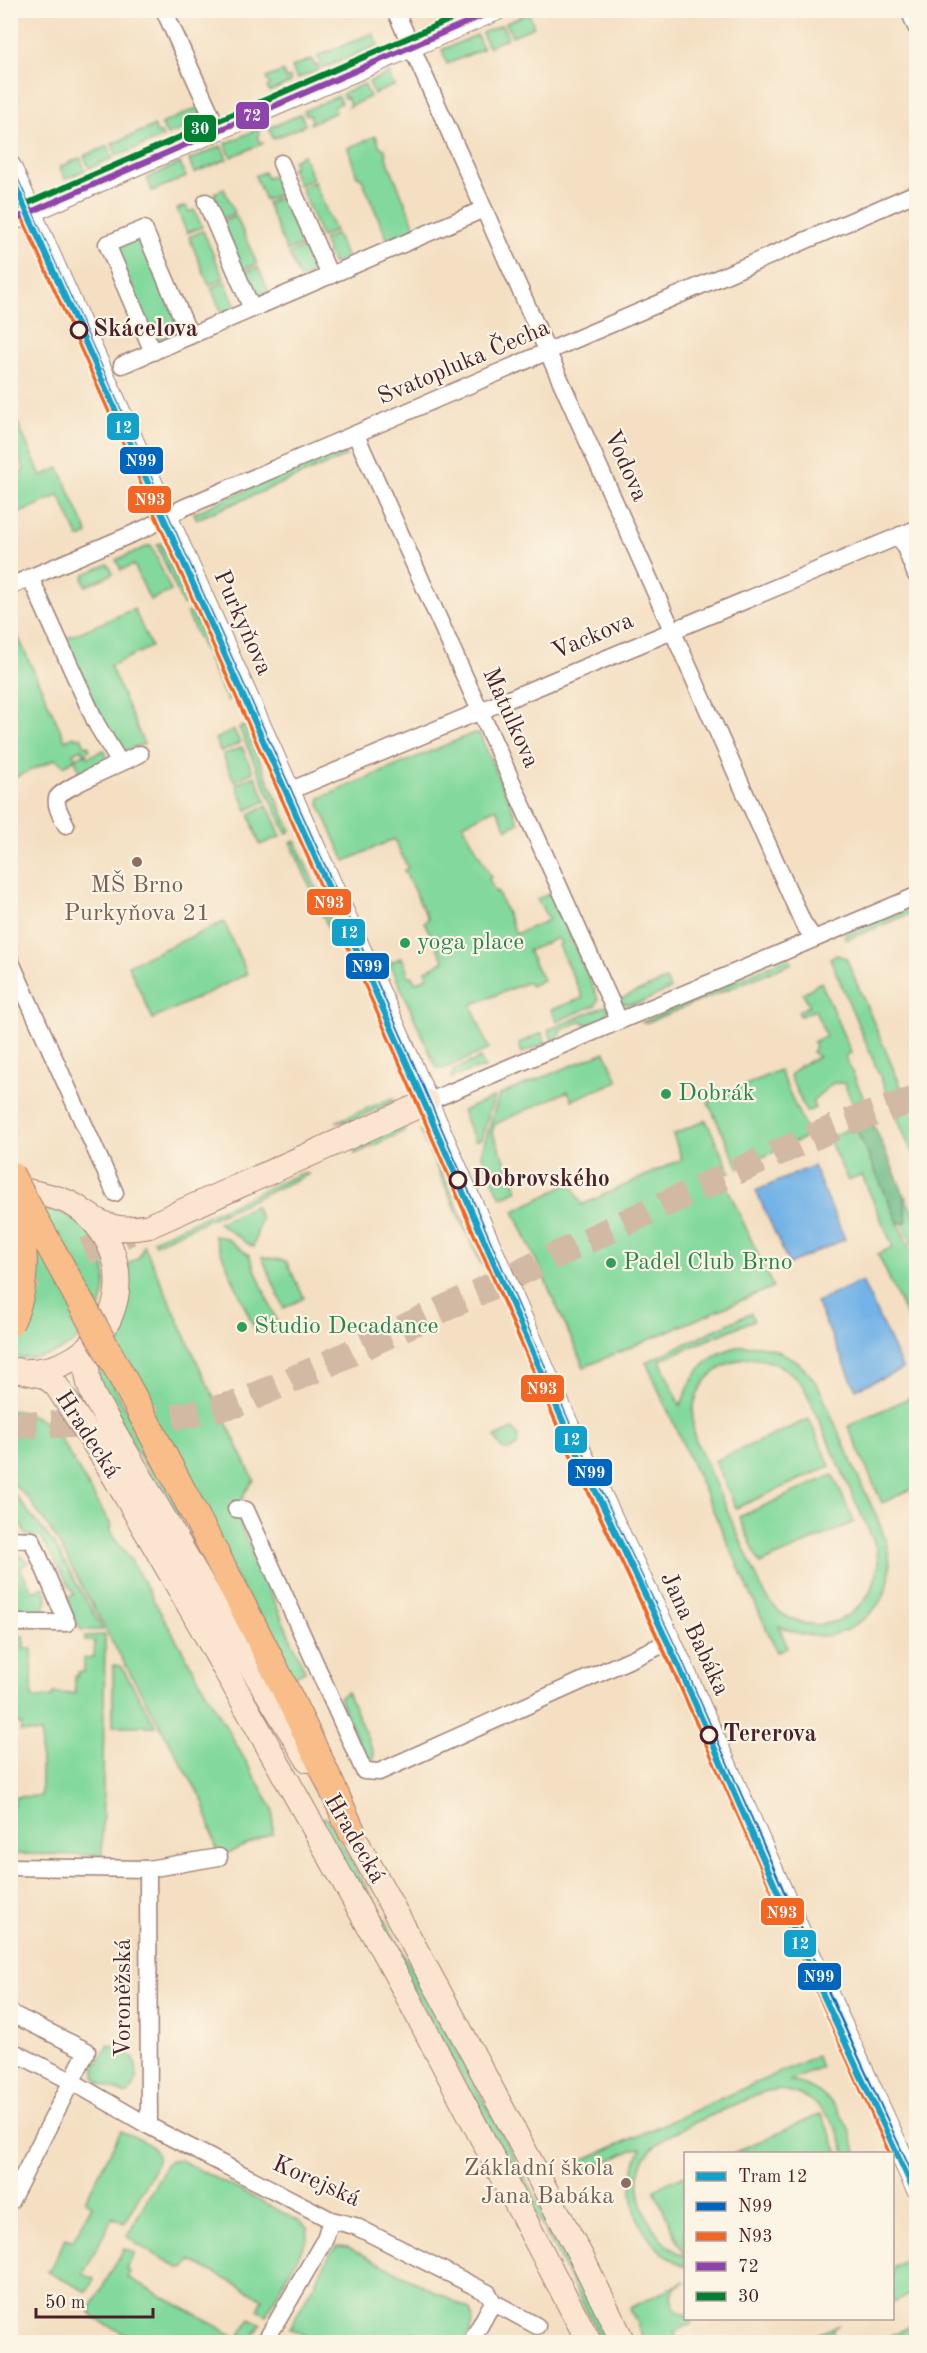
<svg xmlns="http://www.w3.org/2000/svg" width="927" height="2353" font-family="'Old Standard TT',serif">
	<style>
		.green { fill: #83d99d; stroke: #667c64; stroke-width: 1.5; fill-rule: evenodd }
		.forest { fill: #6ab984; stroke: #5a6c58; stroke-width: 1.5 }
		.water { fill: #73b3e7; stroke: #5e6989; stroke-width: 1.5 }
		.lines { fill: none; stroke-linecap: round; stroke-linejoin: round }
		.trunk-tunnel { stroke: #d2b9a4; stroke-width: 27; stroke-dasharray: 27 14; stroke-linecap: butt }
		.minor-casing { stroke: #9f7f76; stroke-width: 19 }
		.tertiary-casing { stroke: #9f7f76; stroke-width: 23 }
		.secondary-casing { stroke: #9f7f76; stroke-width: 26 }
		.trunk-casing { stroke: #9f7f76; stroke-width: 29 }
		.minor { stroke: #fff; stroke-width: 16 }
		.tertiary { stroke: #fff; stroke-width: 21 }
		.secondary { stroke: #fce5d0; stroke-width: 24 }
		.trunk { stroke: #f8bd89; stroke-width: 27 }
		.trunk-bridge-casing { stroke: #9f7f76; stroke-width: 29; stroke-linecap: butt }
		.trunk-bridge { stroke: #f8bd89; stroke-width: 27 }
		.bus-1-casing { stroke: #fcf5e5; stroke-width: 10 }
		.bus-2-casing { stroke: #fcf5e5; stroke-width: 10 }
		.bus-3-casing { stroke: #fcf5e5; stroke-width: 10 }
		.bus-4-casing { stroke: #fcf5e5; stroke-width: 10 }
		.bus-1 { stroke: #0065bd; stroke-width: 6 }
		.bus-2 { stroke: #f26522; stroke-width: 6 }
		.bus-3 { stroke: #8e44ad; stroke-width: 6 }
		.bus-4 { stroke: #008033; stroke-width: 6 }
		.tram-1-casing { stroke: #fcf5e5; stroke-width: 10 }
		.tram-1 { stroke: #12a1ca; stroke-width: 6 }
		.stop-dot { fill: #fcf5e5; stroke: #4a1f2b; stroke-width: 3 }
		.education-dot { fill: #8d6e63; stroke: #fcf5e5; stroke-width: 2 }
		.leisure-dot { fill: #2e9e5b; stroke: #fcf5e5; stroke-width: 2 }
		.labels { text-anchor: middle; dominant-baseline: central; stroke-width: 4.5; stroke-linejoin: round; paint-order: stroke }
		.stop-label { font-size: 24px; font-weight: bold; fill: #4a1f2b; stroke: #fcf5e5; text-anchor: start }
		.street-label { font-size: 24px; fill: #4a1f2b; stroke: #fcf5e5 }
		.education-label { font-size: 24px; fill: #785e54; stroke: #fcf5e5 }
		.leisure-label { font-size: 24px; fill: #27864d; stroke: #fcf5e5; text-anchor: start }
		.line-badge { stroke: #fcf5e5; stroke-width: 2 }
		.badge-label { font-size: 16px; text-anchor: middle; font-weight: bold; fill: #fff }
	</style>
	<rect width="100%" height="100%" fill="#fcf5e5"/>
	<filter id="ink" filterUnits="userSpaceOnUse"><feTurbulence type="fractalNoise" baseFrequency=".0167" numOctaves="2"/><feDisplacementMap in="SourceGraphic" scale="12" xChannelSelector="R" yChannelSelector="G"/><feConvolveMatrix kernelMatrix="1 2 1 2 8 2 1 2 1" color-interpolation-filters="sRGB"/></filter>
	<filter id="wash" filterUnits="userSpaceOnUse"><feTurbulence type="fractalNoise" baseFrequency=".008" numOctaves="4" result="noise"/><feDisplacementMap in="SourceGraphic" scale="24" xChannelSelector="R" yChannelSelector="G"/><feGaussianBlur stdDeviation="1.35" result="paint"/><feColorMatrix in="noise" values="0 0 0 0 0 0 0 0 0 0 0 0 0 0 0 0 0 1.4 0 .05"/><feComposite in="paint" operator="in"/></filter>
	<g filter="url(#wash)">
		<rect width="100%" height="100%" fill="#f4dfc2"/>
		<path class="green" d="M529 13 534 27 512 36 506 23Z
			M502 25 508 38 488 47 482 33Z
			M373 33 378 45 323 68 318 56Z
			M477 35 483 49 447 64 442 50Z
			M312 59 315 66 318 65 320 69 297 79 292 67Z
			M283 71 286 79 290 77 291 82 269 92 267 87 270 85 266 78Z
			M390 73 392 83 395 85 374 94 369 82Z
			M364 84 370 97 348 107 350 104 347 97 344 98 342 94Z
			M338 96 341 103 334 107 336 112 310 124 312 120 309 114 306 115 304 111Z
			M201 106C204 126 183 128 167 135L161 124Z
			M301 114 305 125 273 139 269 128Z
			M154 126 158 134 161 133 163 137 117 156 112 144Z
			M258 129 260 134 257 136 260 143H264L231 157 225 144Z
			M376 136 380 147 385 149 386 157 416 229 388 241 361 177 357 176 348 148Z
			M108 146 113 158 89 168 84 156Z
			M221 146 227 159 194 173 189 160Z
			M303 155 313 179 299 185 291 168 295 166 293 160Z
			M80 158 85 170 65 179 60 167Z
			M180 163 186 177 152 191 147 178Z
			M264 172 267 178 272 176 280 194 265 200 255 176Z
			M314 182 335 231 321 237 301 188Z
			M224 189 235 213 221 219 213 202 217 200 214 193Z
			M281 197 302 245 287 251 267 203Z
			M186 206 189 212 194 210 202 227 187 233 177 209Z
			M236 216 257 264 243 270 222 222Z
			M203 231 224 279 209 285 189 237Z
			M336 234 347 258 333 264 323 240Z
			M141 237 181 330 155 341 114 249Z
			M303 248 314 273 300 279 289 254Z
			M258 267 269 292 255 298 244 273Z
			M225 282 236 307 222 313 211 288Z
			M11 408 41 476 59 468 88 534 79 538 59 495 11 517V487L17 484 15 477 24 470 11 438Z
			M344 452 346 456 197 519 194 513 327 455Z
			M161 543 188 603 183 605 157 545Z
			M151 545 171 591 150 600 134 565 121 570 116 560Z
			M108 564 113 574 86 586 83 579 85 574Z
			M134 609 151 647 110 666 144 744 121 752 118 750 62 640Z
			M192 611 231 699 227 701 187 613Z
			M10 619 65 740 75 736 76 739 81 737 85 746 88 745 90 750 84 753 82 749 73 753 75 758 86 754 88 757 104 750 107 756 106 762 67 782V780L80 773 75 759 64 766 56 759 11 779Z
			M244 726 291 831 286 833 239 728Z
			M234 730 240 743 221 752 215 739Z
			M474 733 480 735 519 823 507 829 496 808 463 824 491 877 489 879 495 892 497 891 516 934 549 920 537 899 551 893 598 999 596 1005 557 1021 551 1010 583 998 558 945 562 943 557 938 528 951 543 980 531 986 528 982 471 1005 489 1049 443 1069 436 1067 390 963 402 957 409 977 412 976 415 983 428 977 425 971 444 961 424 922 428 919 404 870 408 868 394 839 345 861 319 804 320 798Z
			M242 747 253 772 234 781 223 755Z
			M255 776 266 801 247 810 236 784Z
			M267 805 281 836 260 845 249 814Z
			M295 841 335 930 330 932 291 843Z
			M916 905V911L846 940 844 935Z
			M224 922 247 974 153 1019 128 965Z
			M837 955 846 958 905 1096 891 1102 830 958Z
			M789 957 792 963 646 1023 642 1022Z
			M666 980 670 989C656 995 631 1012 618 1000Z
			M821 982 851 1053 845 1056 864 1099 853 1104 844 1083H833L812 1101 815 1108 806 1112 790 1076 799 1066 819 1057 812 1052 815 1047 813 1042 826 1036 815 1010 800 1016 798 1011 810 1006 803 993Z
			M610 1004C607 1019 600 1019 587 1025L582 1021 560 1030 559 1036 552 1040 548 1030Z
			M542 1033 546 1043 522 1053 519 1043Z
			M605 1052 618 1081 572 1100 568 1091 495 1124 492 1132 518 1190 501 1198 481 1154 499 1095Z
			M480 1058 485 1068 473 1070 451 1078 454 1070Z
			M779 1070 809 1136 739 1168 708 1102Z
			M494 1097 481 1139 475 1141 462 1111Z
			M392 1098 395 1101 351 1121 336 1122Z
			M909 1104 916 1123V1151L912 1153 894 1110Z
			M706 1120 730 1172 722 1176 773 1287 584 1367 514 1211 571 1183 582 1205 682 1159 673 1135Z
			M405 1124 404 1131 355 1154V1146Z
			M855 1126 916 1263V1337L878 1254 893 1247 862 1175 848 1181 828 1138Z
			M423 1130 483 1264 481 1265 420 1131Z
			M299 1174H309L155 1244 153 1240Z
			M903 1192 916 1221V1248L913 1246 903 1223 907 1221Z
			M43 1205C50 1208 58 1210 64 1213 141 1253 103 1370 11 1357L10 1337 21 1311 32 1306 27 1294 36 1259Z
			M255 1206 261 1219 253 1247 218 1223Z
			M214 1236 226 1238 249 1255 278 1324 256 1332Z
			M144 1245 206 1381 254 1480 245 1492 238 1515 243 1520 240 1524 305 1671 289 1679 111 1338 129 1264 139 1257Z
			M262 1257 286 1261 304 1298 284 1308Z
			M751 1313 754 1320 660 1360 680 1406C686 1395 689 1381 699 1370 737 1327 798 1345 821 1392 834 1422 847 1451 860 1481 882 1530 916 1584 857 1624 832 1642 805 1638 779 1626L787 1647 777 1652 646 1362ZM745 1358C770 1358 789 1367 804 1387L876 1547C889 1600 831 1645 784 1615 774 1609 769 1600 763 1591L695 1439C686 1398 704 1369 745 1358Z
			M100 1359 181 1515 174 1516 105 1396 99 1379Z
			M916 1395V1487L882 1503 848 1426Z
			M11 1411C30 1411 44 1420 57 1433L112 1527 109 1529 114 1536 113 1537 129 1557 273 1809V1833L219 1857 203 1801 109 1636 56 1538 28 1498 11 1482Z
			M809 1419 830 1466 736 1508 715 1461Z
			M513 1429 518 1437 517 1446 509 1451 501 1448 495 1437Z
			M833 1475 854 1522 760 1564 739 1517Z
			M10 1489 54 1544 103 1630H81L63 1600 74 1594 41 1537 27 1536 13 1510H11Z
			M20 1555 29 1562 20 1568 33 1592 44 1587C50 1599 47 1608 35 1615 6 1615 13 1582 13 1561Z
			M105 1635 102 1855 11 1854V1806L14 1805 15 1797 41 1796V1733L20 1732 22 1724 11 1723V1636H24V1649H32V1698L52 1697 53 1693 75 1694V1676H78V1672H84V1658L94 1657 95 1641H85V1636Z
			M113 1665 121 1666 156 1726H113Z
			M347 1692 374 1753 373 1766 366 1760 339 1697Z
			M326 1817C425 1990 520 2165 610 2342H602C514 2165 415 1993 319 1820Z
			M109 2045 134 2058C138 2070 139 2087 126 2094L100 2083 95 2076V2067Z
			M816 2056 821 2067 790 2081C798 2083 806 2085 813 2089 836 2100 852 2128 856 2153H845C837 2115 806 2085 766 2091 745 2100 724 2110 703 2119 660 2138 624 2155 644 2210 652 2230 665 2247 685 2257L654 2189 685 2175V2266C638 2246 619 2193 641 2148L634 2149 582 2174 577 2163Z
			M821 2114 839 2153H733Z
			M121 2131C135 2138 161 2144 157 2163L124 2223 113 2217 83 2274 94 2279 87 2292 46 2271H49L66 2238 73 2241 92 2205 85 2201Z
			M180 2160 301 2222 307 2228 308 2238 266 2315 258 2310 263 2299 191 2260 186 2268 181 2269 138 2245 127 2236 166 2165 170 2161Z
			M339 2246 348 2247 469 2309C477 2322 471 2330 464 2342H317L290 2328 332 2251Z
			M124 2249 135 2253 126 2269 130 2272 127 2277 238 2338 250 2319 261 2324 250 2342H166L151 2334 146 2342H140L94 2318 90 2312 91 2308Z
			M916 2253V2292L893 2303V2268Z
			M685 2281C683 2283 680 2284 677 2286 666 2296 673 2312 685 2314L686 2318 692 2319 691 2324 674 2332 679 2342H645L630 2308Z
			M916 2324V2342H876Z
			M839 2325 832 2330 837 2342H800Z"/>
		<path class="forest" d="M870 1116 903 1192 907 1221 899 1224 855 1126V1123Z"/>
		<path class="water" d="M813 1166 845 1239 789 1264 756 1191Z
			M862 1281 903 1369 856 1389 816 1302Z"/>
	</g>
	<g filter="url(#ink)">
		<g class="lines">
			<path class="trunk-tunnel" d="M10 1285 130 1232
				M10 1425 124 1424 187 1415 237 1404 325 1365 658 1207 842 1124 916 1099"/>
			<defs>
				<path id="minor" d="M164 10 218 130
					M395 10 803 923 814 939
					M909 10 916 27
					M281 163 330 276
					M206 202 252 309
					M153 352 107 244 144 229 190 336
					M122 365 484 209
					M356 435 619 1020
					M900 535 916 575
					M30 577 97 725 120 763
					M10 586 146 528 183 508 916 193
					M289 791 916 529
					M66 825C62 817 55 807 57 798 60 789 128 760 140 754
					M10 960 115 1193
					M427 1102 916 896
					M236 1509 246 1510 364 1771 379 1772 671 1641
					M10 1539 32 1540 67 1623H10
					M10 1867 148 1869 219 1857
					M148 1869 149 2126
					M10 2013 87 2051 10 2202
					M10 2050 73 2082 149 2126 331 2220 355 2226 488 2293 493 2302 537 2326
					M265 2342 325 2239 331 2220
					M471 2342 493 2302"/>
				<path id="tertiary" d="M10 166 402 1043 572 1434 679 1659 822 1982 916 2187
					M10 221 138 164 496 10"/>
				<path id="secondary" d="M10 1186C37 1196 65 1194 87 1215 149 1271 110 1369 28 1371
					M87 1214C108 1229 124 1231 149 1226L427 1102
					M95 1342C84 1360 85 1378 94 1397L227 1627 308 1760
					M16 1370 44 1376 56 1385 106 1462 194 1614 399 1980 589 2342
					M342 1815 460 2030 583 2260 623 2342"/>
				<path id="trunk" d="M133 1397C208 1541 287 1683 352 1832"/>
			</defs>
			<use href="#minor" class="minor-casing"/>
			<use href="#tertiary" class="tertiary-casing"/>
			<use href="#secondary" class="secondary-casing"/>
			<use href="#trunk" class="trunk-casing"/>
			<use href="#minor" class="minor"/>
			<use href="#tertiary" class="tertiary"/>
			<use href="#secondary" class="secondary"/>
			<use href="#trunk" class="trunk"/>
			<defs>
				<path id="trunk-bridge" d="M10 1174 133 1397
					M10 1323C29 1284 25 1241 15 1200"/>
			</defs>
			<use href="#trunk-bridge" class="trunk-bridge-casing"/>
			<use href="#trunk-bridge" class="trunk-bridge"/>
			<defs>
				<path id="bus-1" d="M10 167 402 1043 572 1434 679 1659 822 1982 916 2187"/>
				<path id="bus-2" d="M23 216 394 1047 564 1438 671 1663 891 2154"/>
				<path id="bus-3" d="M10 221 495 10"/>
				<path id="bus-4" d="M10 211 472 10"/>
			</defs>
			<use href="#bus-1" class="bus-1-casing"/>
			<use href="#bus-2" class="bus-2-casing"/>
			<use href="#bus-3" class="bus-3-casing"/>
			<use href="#bus-4" class="bus-4-casing"/>
			<use href="#bus-1" class="bus-1"/>
			<use href="#bus-2" class="bus-2"/>
			<use href="#bus-3" class="bus-3"/>
			<use href="#bus-4" class="bus-4"/>
			<defs>
				<path id="tram-1" d="M10 174 399 1045 569 1435 676 1660 818 1984 916 2195"/>
			</defs>
			<use href="#tram-1" class="tram-1-casing"/>
			<use href="#tram-1" class="tram-1"/>
		</g>
	</g>
	<g class="stop-dot">
		<circle cx="79" cy="330" r="8"/>
		<circle cx="458" cy="1180" r="8"/>
		<circle cx="709" cy="1735" r="8"/>
	</g>
	<g class="education-dot">
		<circle cx="137" cy="862" r="6"/>
		<circle cx="626" cy="2183" r="6"/>
	</g>
	<g class="leisure-dot">
		<circle cx="405" cy="943" r="6"/>
		<circle cx="666" cy="1094" r="6"/>
		<circle cx="611" cy="1263" r="6"/>
		<circle cx="242" cy="1327" r="6"/>
	</g>
	<g class="labels">
		<g class="stop-label">
			<text x="93" y="330">Skácelova</text>
			<text x="472" y="1180">Dobrovského</text>
			<text x="723" y="1735">Tererova</text>
		</g>
		<g class="street-label">
			<text transform="translate(464 363) rotate(-23)">Svatopluka Čecha</text>
			<text transform="translate(625 466) rotate(66)">Vodova</text>
			<text transform="translate(242 623) rotate(66)">Purkyňova</text>
			<text transform="translate(593 637) rotate(-23)">Vackova</text>
			<text transform="translate(510 718) rotate(66)">Matulkova</text>
			<text transform="translate(87 1435) rotate(57)">Hradecká</text>
			<text transform="translate(694 1634) rotate(65)">Jana Babáka</text>
			<text transform="translate(354 1839) rotate(60)">Hradecká</text>
			<text transform="translate(124 1998) rotate(-90)">Voroněžská</text>
			<text transform="translate(316 2182) rotate(24)">Korejská</text>
		</g>
		<g class="education-label">
			<text x="137" y="886">MŠ Brno<tspan x="137" dy="28">Purkyňova 21</tspan></text>
			<text x="614" y="2169" text-anchor="end">Základní škola<tspan x="614" dy="28">Jana Babáka</tspan></text>
		</g>
		<g class="leisure-label">
			<text x="417" y="943">yoga place</text>
			<text x="678" y="1094">Dobrák</text>
			<text x="623" y="1263">Padel Club Brno</text>
			<text x="254" y="1327">Studio Decadance</text>
		</g>
	</g>
	<g class="line-badge">
		<rect x="235" y="101" width="35" height="29" rx="6" fill="#8e44ad"/>
		<rect x="183" y="114" width="34" height="29" rx="6" fill="#008033"/>
		<rect x="106" y="412" width="34" height="29" rx="6" fill="#12a1ca"/>
		<rect x="119" y="446" width="45" height="29" rx="6" fill="#0065bd"/>
		<rect x="127" y="485" width="45" height="29" rx="6" fill="#f26522"/>
		<rect x="306" y="888" width="46" height="28" rx="6" fill="#f26522"/>
		<rect x="331" y="918" width="35" height="29" rx="6" fill="#12a1ca"/>
		<rect x="345" y="952" width="45" height="28" rx="6" fill="#0065bd"/>
		<rect x="520" y="1374" width="45" height="29" rx="6" fill="#f26522"/>
		<rect x="554" y="1425" width="34" height="29" rx="6" fill="#12a1ca"/>
		<rect x="567" y="1458" width="46" height="29" rx="6" fill="#0065bd"/>
		<rect x="760" y="1897" width="45" height="29" rx="6" fill="#f26522"/>
		<rect x="783" y="1929" width="34" height="29" rx="6" fill="#12a1ca"/>
		<rect x="797" y="1962" width="45" height="29" rx="6" fill="#0065bd"/>
	</g>
	<g class="badge-label">
		<text x="252" y="121">72</text>
		<text x="200" y="134">30</text>
		<text x="123" y="433">12</text>
		<text x="141" y="466">N99</text>
		<text x="150" y="505">N93</text>
		<text x="329" y="908">N93</text>
		<text x="349" y="938">12</text>
		<text x="367" y="972">N99</text>
		<text x="542" y="1394">N93</text>
		<text x="571" y="1445">12</text>
		<text x="590" y="1478">N99</text>
		<text x="782" y="1918">N93</text>
		<text x="800" y="1949">12</text>
		<text x="819" y="1982">N99</text>
	</g>
	<rect width="927" height="2353" fill="none" stroke="#fcf5e5" stroke-width="36"/>
	<rect x="684" y="2152" width="210" height="168" fill="#fcf5e5" stroke="#b59f9b" stroke-width="1.5"/>
	<rect x="696" y="2172" width="30" height="9" fill="#12a1ca" stroke="#b59f9b" stroke-width="1.5"/>
	<text x="738" y="2182" font-size="18" fill="#4a1f2b">Tram 12</text>
	<rect x="696" y="2202" width="30" height="9" fill="#0065bd" stroke="#b59f9b" stroke-width="1.5"/>
	<text x="738" y="2212" font-size="18" fill="#4a1f2b">N99</text>
	<rect x="696" y="2232" width="30" height="9" fill="#f26522" stroke="#b59f9b" stroke-width="1.5"/>
	<text x="738" y="2242" font-size="18" fill="#4a1f2b">N93</text>
	<rect x="696" y="2262" width="30" height="9" fill="#8e44ad" stroke="#b59f9b" stroke-width="1.5"/>
	<text x="738" y="2272" font-size="18" fill="#4a1f2b">72</text>
	<rect x="696" y="2292" width="30" height="9" fill="#008033" stroke="#b59f9b" stroke-width="1.5"/>
	<text x="738" y="2302" font-size="18" fill="#4a1f2b">30</text>
	<path d="M36 2308v9h117v-9" fill="none" stroke="#4a1f2b" stroke-width="3"/>
	<text x="45" y="2308" font-size="18" fill="#4a1f2b" stroke="#fcf5e5" stroke-width="4.5" paint-order="stroke">50 m</text>
</svg>
